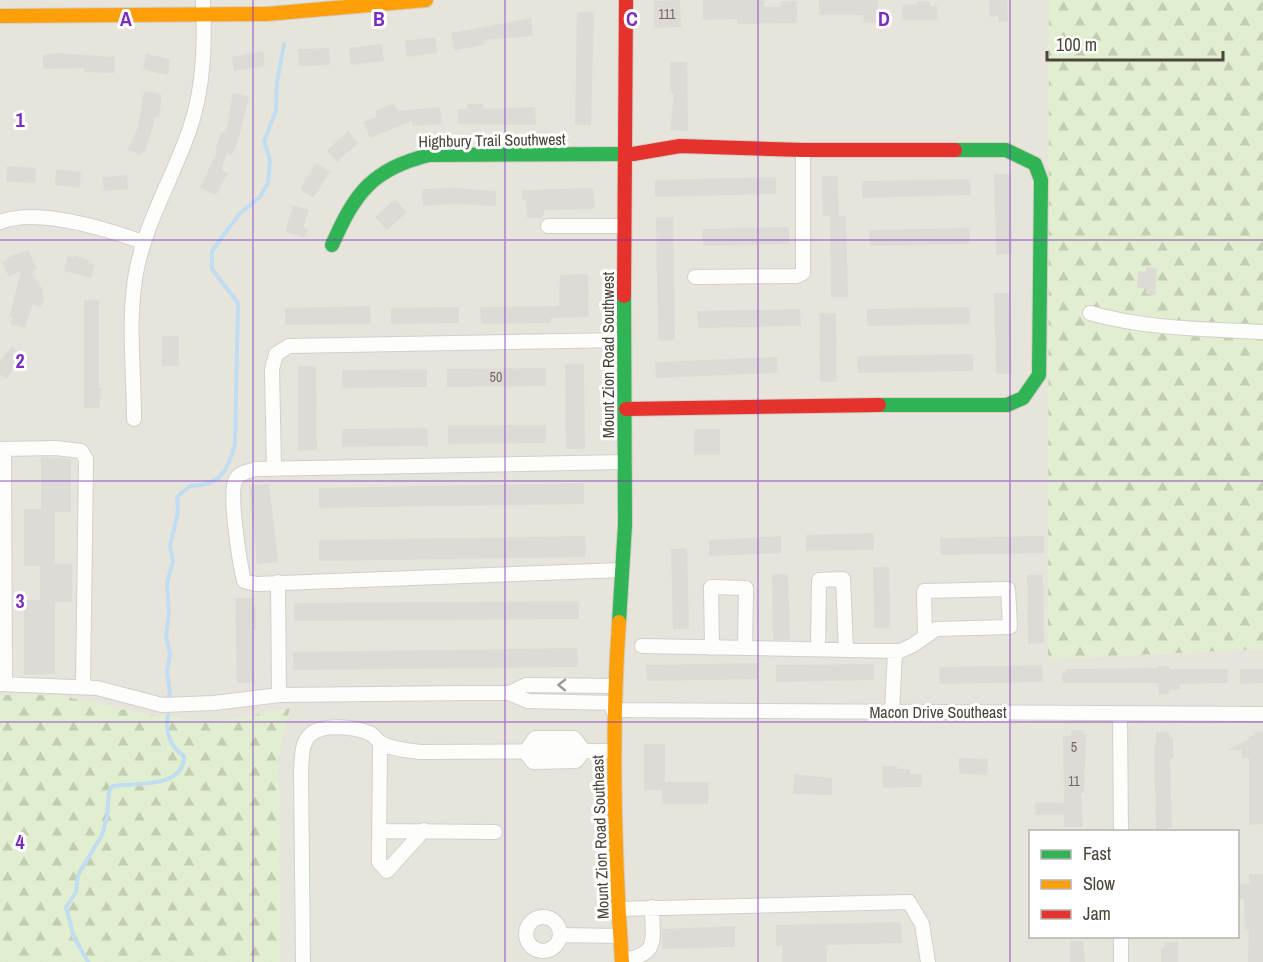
<svg xmlns="http://www.w3.org/2000/svg" width="1263" height="962" font-family="'Archivo Narrow',sans-serif">
	<style>
		.residential { fill: #e7e4dc; fill-rule: evenodd }
		.forest { fill: url(#forest-firs) }
		.lines { fill: none; stroke-linecap: round; stroke-linejoin: round }
		.stream { stroke: #c0ddf1; stroke-width: 4 }
		.building { fill: #dedbd6 }
		.street-casing { stroke: #d2d0cb; stroke-width: 16 }
		.fast-casing { stroke: #d3cfc5; stroke-width: 16 }
		.slow-casing { stroke: #d3cfc5; stroke-width: 16 }
		.jam-casing { stroke: #d3cfc5; stroke-width: 16 }
		.street { stroke: #fdfdfc; stroke-width: 14 }
		.fast { stroke: #30b455; stroke-width: 14 }
		.slow { stroke: #ff9f0a; stroke-width: 14 }
		.jam { stroke: #e5322d; stroke-width: 14 }
		.oneway { stroke: #9b9791 }
		.grid { fill: none; stroke: #7b2cbf; stroke-width: 1.5; stroke-opacity: 0.55 }
		.labels { text-anchor: middle; dominant-baseline: central; stroke-width: 6; stroke-linejoin: round; paint-order: stroke }
		.number-label { font-size: 14px; fill: #706a61 }
		.street-label { font-size: 16px; fill: #4b4439; stroke: #fff }
		.grid-label { font-size: 20px; text-anchor: middle; font-weight: bold; fill: #7b2cbf; stroke: #fff; stroke-width: 6; stroke-linejoin: round; paint-order: stroke }
	</style>
	<defs>
		<pattern id="forest-firs" width="22" height="20" patternUnits="userSpaceOnUse" patternTransform="scale(1.5)"><rect width="22" height="20" fill="#e1eecf"/><path d="M5 1l3.5 6h-7zM16 11l3.5 6h-7z" fill="#c3cdb2"/></pattern>
	</defs>
	<rect width="100%" height="100%" fill="#f4f2ee"/>
	<path class="residential" d="M0 0H1049L1048 659 1263 649V962H280L278 756 289 708 216 723 143 714 57 695H0ZM1030 832H1238V936H1030Z"/>
	<path class="forest" d="M1049 0H1263V649L1048 659Z
		M0 695H57L143 714 216 723 290 708 278 756 280 962H0Z"/>
	<g class="lines">
		<path class="stream" d="M167 700 170 693 167 672 170 654 166 636 169 614 167 583 173 562 170 546 178 512 177 497 190 486C220 486 228 471 235 444L238 303 212 269V251L240 213 260 197 268 183 270 160 264 141 276 111 277 82 284 44
			M88 962 74 937 66 907 76 892 78 875 102 835 107 817 109 791 113 786C137 782 184 789 184 756 169 746 165 732 168 715"/>
	</g>
	<path class="building" d="M680 0 681 27 654 28V1Z
		M703 0H764V7H781V1H797V23L737 24V19L703 20Z
		M819 0H878L879 23H864L863 15H819Z
		M989 0H1007L1008 21 998 22V16L990 17Z
		M917 1H930V6H937L938 20H902V5L917 4Z
		M577 12H594L591 125H575Z
		M531 18 533 36 484 40 485 45 454 50 451 33Z
		M435 37 437 53 407 57 405 41Z
		M382 44 384 61 351 65 349 48Z
		M329 48 330 65 299 66 298 49Z
		M263 51 265 66 234 71 232 57Z
		M57 53 115 57 114 73 84 72V68L43 69V55Z
		M146 54 170 59 168 75 143 70Z
		M670 62H687L688 131 670 130 674 95 670 92Z
		M144 91 161 94V103L159 118 156 117 145 152 143 151 141 155 128 150 138 127Z
		M233 93 249 96 239 138 232 155 227 153 221 170 228 173 216 195 200 188 217 151 215 150 222 131 226 132Z
		M394 103 398 111 440 107 442 124 413 126 412 121 370 138 363 122 377 117 375 111Z
		M467 104H483V109L535 107 536 125 458 124V109H467Z
		M348 131 358 143 337 162 327 150Z
		M316 163 330 172 313 198 300 189Z
		M7 166 36 168 35 183 6 182Z
		M56 169 81 172 80 188 55 185Z
		M994 174H1011L1012 254 996 255Z
		M127 175 128 189 104 191 102 177Z
		M822 176H838L839 216H846L848 297H831L830 216H823Z
		M776 177V194L655 197V180Z
		M970 179 971 195 862 198V181Z
		M455 188 496 191V206L454 204 423 206 422 189Z
		M593 188 595 207 593 209 545 210 542 218H527L526 200H522V190Z
		M395 199 407 212 387 230 375 217Z
		M293 205 309 210 303 228 308 229 305 238 285 232Z
		M656 217H673L675 340 658 341Z
		M789 227V244L703 246 702 229Z
		M970 228V244L870 246 869 230Z
		M28 250 37 269 32 272 40 287H42L44 299 41 307 33 304 25 328 11 325 12 317H9L21 271 9 277 2 263 11 256Z
		M74 255 89 260 88 263 95 264 91 278 64 271 68 256 73 258Z
		M1146 267 1157 268 1155 295 1146 294V288H1137L1138 271 1146 272Z
		M588 274 589 317 551 318V323L481 324 480 307 559 306 560 275Z
		M994 293H1010L1012 374H996Z
		M84 300H99V388H102L99 408H84Z
		M370 306 371 324 285 325V308Z
		M459 307V323L391 324V308Z
		M970 307V324L867 326V309Z
		M800 309 801 326 698 328 697 311Z
		M819 313H836L837 382H820Z
		M162 336H179V366H162Z
		M12 346 23 356 6 379 0 374V361Z
		M973 354V371L858 373 857 356Z
		M777 357 778 373 656 378 655 362Z
		M565 364H584L585 449H566Z
		M298 366H316L317 450 298 451Z
		M546 368V386L447 387V369Z
		M427 369V387L342 388V370Z
		M448 425H546V443L448 444Z
		M427 428 428 446 342 447V429Z
		M694 429H720V455H694Z
		M41 457 71 459V512H55V564H72V602H55V674L24 675V600H40V566H24V509H41Z
		M584 483V504L319 508V488Z
		M269 484 278 562 257 564 249 486Z
		M874 533V550L806 551V535Z
		M585 536 586 557 319 561V540Z
		M781 536V553L709 556V540Z
		M1044 536V553L941 555 940 538Z
		M687 548 689 629H673L671 549Z
		M873 567H889L890 628H874Z
		M772 574H788L790 640H773Z
		M1027 575H1043L1044 643 1028 644Z
		M235 598H253V607H256V630H253L254 683H237Z
		M579 601V619L294 621V603Z
		M577 648 578 667 293 670V652Z
		M758 663V679L647 681 646 665Z
		M874 664V680L776 682V665Z
		M1042 665 1043 682 940 684 939 667Z
		M1158 666H1170V669H1228L1227 683 1180 684V689L1169 690V694L1159 695 1158 683H1062V673H1066V669L1158 668Z
		M1240 669H1263V683L1240 684Z
		M1071 730H1084L1083 735H1086L1084 793H1081L1083 827H1064V815H1035V802L1064 803 1063 736H1071Z
		M1156 732H1169V738H1173V758H1170L1172 828 1156 829 1154 745H1156Z
		M1254 732H1263V824L1249 825V758H1242V750H1228L1249 739V736H1254Z
		M644 744H665V782H709L708 804H662V790H644Z
		M959 758 988 759 987 775 959 774Z
		M882 766H897V769H910V774H922V787L883 788Z
		M794 774 832 778V795L793 794Z
		M1249 874H1263V962H1248L1249 929H1245L1244 899H1238V884H1249Z
		M901 922 902 943 827 945V962H782V946H776V925Z
		M735 926V947L662 949V929Z
		M1070 941H1083L1085 962H1070Z
		M1164 942H1178V962H1161V948H1164Z"/>
	<g class="lines">
		<defs>
			<path id="street" d="M0 222C38 207 106 229 143 242
				M548 226H624
				M695 277 796 276 803 273V150
				M1090 313C1146 329 1205 329 1263 332
				M134 419C134 370 127 316 137 268 147 220 173 177 189 131 204 89 205 44 203 0
				M0 449 56 448 81 451 86 459 83 687
				M0 453 4 458 5 684
				M274 468 272 369 276 354 289 346 624 340
				M622 570 256 584 244 581C240 564 228 492 236 479 240 472 250 471 256 469L625 462
				M278 582 279 695
				M642 646 900 651 913 645 936 629 1010 627 1008 589 924 591 925 636
				M712 648 711 587 746 588 745 648
				M818 649 819 580 843 579 846 650
				M0 684 97 688 162 705 214 703 279 695 468 693H509L528 701 615 703
				M509 693 526 685 616 686
				M613 710 1263 714
				M892 712 895 651
				M1120 713 1121 832
				M380 743 379 862 387 871 424 830
				M525 752 535 738H574L584 751
				M525 752 533 762 576 761 584 751
				M379 831 495 832
				M618 909 909 902 922 924 928 962
				M526 934a17 17 0 1 1 34 0a17 17 0 1 1-34 0Z
				M560 935 620 936
				M1121 936V962
				M622 960C661 954 652 940 652 907
				M303 962 301 771C302 760 301 743 310 735 322 723 355 727 369 733 375 735 377 742 383 744 394 750 408 750 420 752L614 751"/>
			<path id="fast" d="M332 245C355 193 372 169 429 155L633 154
				M879 405H1007L1023 398 1039 375 1041 180 1035 164 1006 150H955
				M619 622 625 525 624 296"/>
			<path id="slow" d="M0 16 267 14 426 0
				M619 622C611 735 614 848 622 962"/>
			<path id="jam" d="M633 154 680 146 803 150H955
				M624 296 626 0
				M626 409 879 405"/>
		</defs>
		<use href="#street" class="street-casing"/>
		<use href="#fast" class="fast-casing"/>
		<use href="#slow" class="slow-casing"/>
		<use href="#jam" class="jam-casing"/>
		<use href="#street" class="street"/>
		<use href="#fast" class="fast"/>
		<use href="#slow" class="slow"/>
		<use href="#jam" class="jam"/>
	</g>
	<defs><path id="oneway-chevron" d="M-2-3.5L2.5 0L-2 3.5" fill="none" stroke-width="1.6" stroke-linecap="round" stroke-linejoin="round" transform="scale(1.5)"/></defs>
	<use class="oneway" href="#oneway-chevron" transform="translate(562 685) rotate(-179)"/>
	<path class="grid" d="M253 0V962M505 0V962M758 0V962M1010 0V962M0 240H1263M0 481H1263M0 722H1263"/>
	<g class="labels">
		<g class="number-label">
			<text x="667" y="14">111</text>
			<text x="496" y="377">50</text>
			<text x="1074" y="747">5</text>
			<text x="1074" y="781">11</text>
		</g>
		<g class="street-label">
			<text transform="translate(492 140) rotate(-1)">Highbury Trail Southwest</text>
			<text transform="translate(608 355) rotate(-90)">Mount Zion Road Southwest</text>
			<text x="938" y="712">Macon Drive Southeast</text>
			<text transform="translate(600 837) rotate(-92)">Mount Zion Road Southeast</text>
		</g>
	</g>
	<g class="grid-label">
		<text x="126" y="26">A</text>
		<text x="379" y="26">B</text>
		<text x="632" y="26">C</text>
		<text x="884" y="26">D</text>
		<text x="20" y="127">1</text>
		<text x="20" y="368">2</text>
		<text x="20" y="608">3</text>
		<text x="20" y="849">4</text>
	</g>
	<rect x="1029" y="830" width="210" height="108" fill="#ffffff" stroke="#b7b4b0" stroke-width="1.5"/>
	<rect x="1041" y="850" width="30" height="9" fill="#30b455" stroke="#b7b4b0" stroke-width="1.5"/>
	<text x="1083" y="860" font-size="18" fill="#4b4439">Fast</text>
	<rect x="1041" y="880" width="30" height="9" fill="#ff9f0a" stroke="#b7b4b0" stroke-width="1.5"/>
	<text x="1083" y="890" font-size="18" fill="#4b4439">Slow</text>
	<rect x="1041" y="910" width="30" height="9" fill="#e5322d" stroke="#b7b4b0" stroke-width="1.5"/>
	<text x="1083" y="920" font-size="18" fill="#4b4439">Jam</text>
	<path d="M1047 51v9h176v-9" fill="none" stroke="#4b4439" stroke-width="3"/>
	<text x="1056" y="51" font-size="18" fill="#4b4439" stroke="#ffffff" stroke-width="4.5" paint-order="stroke">100 m</text>
</svg>
